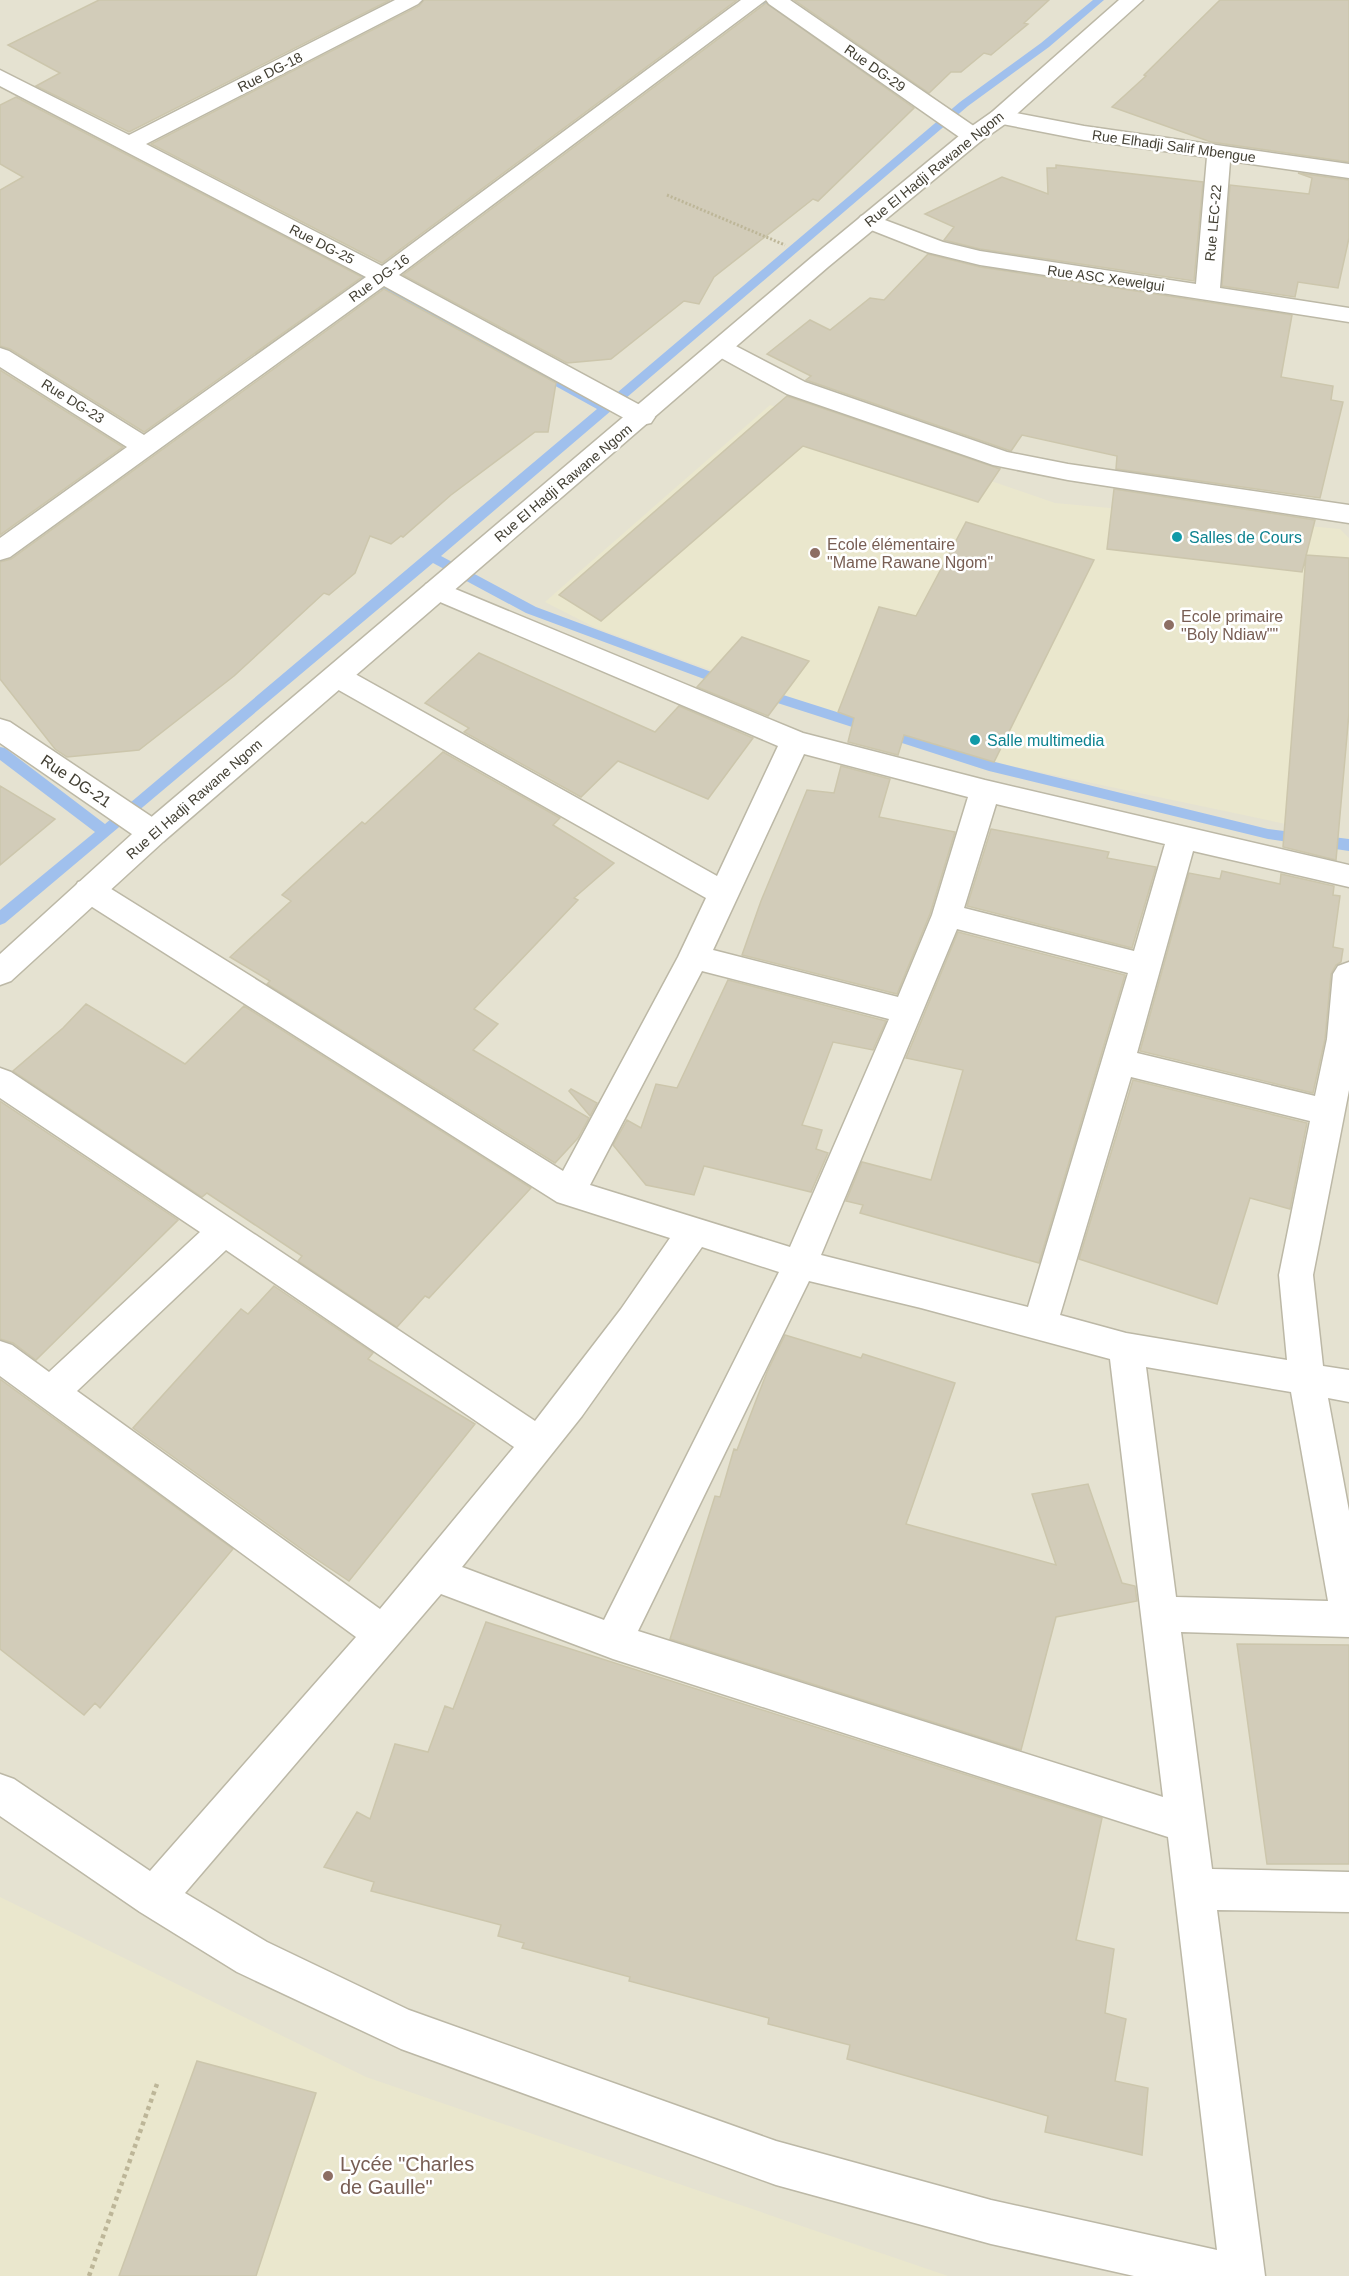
<svg xmlns="http://www.w3.org/2000/svg" width="1349" height="2276" font-family="Helvetica,sans-serif">
	<style>
		.residential { fill: #e5e2d1 }
		.education { fill: #eae7cd }
		.lines { fill: none; stroke-linecap: round; stroke-linejoin: round }
		.stream { fill: #a0c0ed; fill-rule: evenodd }
		.building { fill: #d2ccb9; stroke: #ccc6ac; stroke-width: 1.5 }
		.minor-casing { stroke: #bcb8a6; stroke-width: 3 }
		.tertiary-casing { stroke: #bcb8a6; stroke-width: 3 }
		.path-far1 { stroke: #bdb698; stroke-width: 3; stroke-dasharray: 2 2; stroke-linecap: butt }
		.path { stroke: #bdb698; stroke-width: 4.5; stroke-dasharray: 4 4; stroke-linecap: butt }
		.minor { fill: #fff; fill-rule: evenodd }
		.tertiary { fill: #fff; fill-rule: evenodd }
		.culture-dot { fill: #0f9aa8; stroke: #fff; stroke-width: 2 }
		.education-dot { fill: #8d6e63; stroke: #fff; stroke-width: 2 }
		.labels { text-anchor: middle; dominant-baseline: central; stroke-width: 5; stroke-linejoin: round; paint-order: stroke }
		.far-street-label { font-size: 14px; fill: #423f33; stroke: #fff }
		.culture-label { font-size: 16px; fill: #0d838f; stroke: #fff; text-anchor: start }
		.education-label { font-size: 16px; fill: #785e54; stroke: #fff; text-anchor: start }
		.street-label { font-size: 16px; fill: #423f33; stroke: #fff }
		.near-education-label { font-size: 20px; fill: #785e54; stroke: #fff; text-anchor: start }
	</style>
	<rect width="100%" height="100%" fill="#f1efe3"/>
	<path class="residential" d="M0 0H1349V2276H0Z"/>
	<path class="education" d="M770 405 1055 503 1340 529 1349 538V713L1338 835 921 747 594 627 545 602Z
		M0 1897 366 2077 948 2276H0Z"/>
	<g class="lines">
		<path class="stream" d="M756 0H768L878 75 873 78 869 77Z
			M1093 0H1104L1049 47 968 106 441 556 536 607 733 680 735 683 733 686H723L526 613 433 563 5 923 0 925V910L95 832 0 760V747L5 748 105 824 597 409 360 278V272H368L605 403 960 102 1041 43Z
			M761 688 991 761 1268 829 1349 839V851L1268 839 989 771 756 696 754 693Z"/>
	</g>
	<path class="building" d="M99 0H390L129 132 36 86 60 73 8 45Z
		M424 0H737L382 263 151 144 419 6Z
		M794 0H1049L1024 23 1028 24 991 55 984 53 961 72H951L929 93Z
		M1220 0H1349V162L1211 142 1112 107 1146 76 1144 75Z
		M766 3 914 108 818 201 813 199 714 277 699 304 684 301 611 359 567 363 403 275Z
		M16 97 362 277 144 432 10 349 0 346V190L23 177 0 164V105Z
		M1056 165 1203 182 1194 281 980 249 944 240 954 227 925 214 1002 177 1048 194 1047 168H1056Z
		M1298 173 1349 180V238L1338 288 1298 282 1295 297 1222 286 1230 185 1309 194 1312 178Z
		M928 254 980 267 1292 315 1281 377 1333 386 1331 400 1343 402 1320 498 1116 469 1117 456 1022 435 1011 451 1008 450 806 380 811 376 767 354 810 320 830 330 870 298 884 300Z
		M384 289 556 383 548 432H535L451 495 403 537 401 536 391 544 370 536 355 573 329 595 324 593 234 676 139 750 67 757 55 749 0 679V562L11 559Z
		M0 370 123 447 0 535Z
		M787 396 1000 469 978 502 803 446 601 621 559 595Z
		M1114 489 1315 520 1302 572 1107 549Z
		M966 522 1094 560 994 762 904 735 898 755 848 742 854 718 838 712 879 607 916 616Z
		M1306 555 1349 558V713L1336 860 1283 847Z
		M742 637 809 661 768 716 697 687Z
		M479 653 655 732 679 706 753 738 708 799 618 761 581 797 464 732 469 728 425 703Z
		M443 752 560 818 553 825 614 863 574 898 578 900 474 1009 498 1024 473 1050 589 1118 578 1138 555 1163 267 984 270 981 230 957 291 901 282 895 362 822 365 824Z
		M841 766 890 779 879 817 955 832 930 914 897 994 742 955 761 901 807 790 834 793Z
		M0 786 55 819 0 865Z
		M991 829 1109 852 1107 858 1156 867 1132 948 967 906Z
		M1222 871 1280 884 1281 874 1334 886 1333 895 1340 896 1333 947 1343 949 1341 962 1336 965 1331 974 1325 1039 1313 1093 1140 1051 1189 873 1220 879Z
		M958 932 1125 975 1039 1263 860 1213 863 1205 846 1201 862 1162 931 1180 963 1070 906 1058Z
		M728 980 886 1021 873 1050 833 1042 802 1125 822 1130 816 1149 828 1153 811 1192 704 1166 694 1195 646 1185 613 1145 627 1120 641 1128 656 1084 677 1088Z
		M86 1004 185 1064 244 1006 531 1188 429 1298 425 1296 397 1327 298 1261 302 1256 207 1193 202 1197 13 1071 63 1028Z
		M1133 1080 1307 1123 1290 1209 1250 1198 1217 1304 1079 1259Z
		M571 1089 597 1103 590 1116 569 1091Z
		M0 1101 178 1220 36 1360 13 1343 0 1339Z
		M274 1286 373 1353 368 1359 475 1424 349 1581 307 1553 133 1428 241 1309 248 1314Z
		M785 1335 861 1358 863 1354 955 1383 906 1524 1056 1565 1032 1494 1088 1484 1122 1583 1135 1586 1137 1601 1056 1617 1021 1750 670 1639 715 1496 720 1497 734 1449 737 1450 767 1372Z
		M0 1379 233 1549 100 1708 95 1703 84 1715 0 1649Z
		M486 1622 1102 1818 1076 1940 1114 1949 1105 2013 1126 2019 1115 2081 1148 2088 1142 2155 1045 2132 1048 2116 847 2059 850 2045 768 2024 769 2018 629 1981 630 1977 522 1948 524 1943 498 1936 501 1925 371 1891 374 1882 324 1867 357 1812 370 1819 395 1744 428 1752 445 1706 453 1709Z
		M1237 1644 1349 1645V1864H1267Z
		M197 2061 316 2093 256 2276H119Z"/>
	<g class="lines">
		<defs>
			<path id="minor" d="M395 0H422L418 4 146 144 382 266 741 0H790L981 131 984 136 981 141 973 143 965 141 769 4 766 0 399 275 651 411 655 417 651 423 642 425 633 423 384 286 10 557 0 560V538L127 447 0 367V348L9 351 144 435 366 277 0 86V70L129 135Z
				M1000 110 1084 126 1349 164V178L1230 161 1220 288 1349 308V322L980 265 927 252 861 226 857 221 861 216 869 214 943 242 980 251 1196 284 1207 157 1084 140 992 122 989 117 992 112Z
				M721 340 730 343 805 382 1007 452 1068 464 1349 505V523L1068 480 993 465 787 394 712 353 709 348 712 343Z
				M436 581 803 733 985 780 1349 865V887L1193 851 1137 1053 1315 1096 1327 1039 1333 974 1338 966 1349 962V1090L1313 1275 1323 1366 1349 1370V1402L1328 1398 1349 1511V1637L1181 1632 1212 1869 1349 1872V1912L1217 1910 1265 2276H1134L991 2244 776 2185 401 2049 237 1972 140 1912 0 1816V1774L14 1779 150 1871 356 1637 0 1376V1341L12 1345 49 1372 200 1232 0 1098V1068L11 1072 535 1421 621 1309 670 1238 557 1202 78 898 74 890 78 882 89 879 100 882 563 1171 678 957 706 898 328 684 324 677 328 670 338 667 348 670 717 876 778 746 426 596 422 590 426 584ZM804 754 968 797 932 915 898 997 713 950ZM996 804 1165 844 1134 951 964 908ZM957 929 1128 973 1028 1307 821 1255ZM702 971 889 1019 790 1247 590 1185ZM1131 1077 1310 1121 1279 1275 1287 1360 1126 1333 1060 1315ZM702 1247 779 1272 604 1620 462 1567 582 1416ZM226 1250 514 1447 380 1609 77 1391ZM809 1281 921 1308 1110 1359 1163 1797 638 1631ZM1146 1367 1291 1392 1328 1601 1176 1597ZM441 1594 613 1659 1168 1837 1217 2250 991 2200 776 2141 409 2010 267 1942 185 1893Z
				M0 719 10 722 164 825 168 833 164 841 153 844 142 841 0 743Z"/>
			<path id="tertiary" d="M1119 0H1143L1008 122 981 141 828 267 164 841 11 981 0 985V954L142 825 812 257 965 131 992 112Z"/>
		</defs>
		<use href="#minor" class="minor-casing"/>
		<use href="#tertiary" class="tertiary-casing"/>
		<path class="path-far1" d="M667 195 785 245"/>
		<path class="path" d="M89 2276 157 2084"/>
		<use href="#minor" class="minor"/>
		<use href="#tertiary" class="tertiary"/>
	</g>
	<g class="culture-dot">
		<circle cx="1177" cy="537" r="6"/>
		<circle cx="975" cy="740" r="6"/>
	</g>
	<g class="education-dot">
		<circle cx="815" cy="553" r="6"/>
		<circle cx="1169" cy="625" r="6"/>
		<circle cx="328" cy="2176" r="6"/>
	</g>
	<g class="labels">
		<g class="far-street-label">
			<text transform="translate(875 68) rotate(35)">Rue DG-29</text>
			<text transform="translate(270 72) rotate(-27)">Rue DG-18</text>
			<text transform="translate(1174 146) rotate(8)">Rue Elhadji Salif Mbengue</text>
			<text transform="translate(934 169) rotate(-39)">Rue El Hadji Rawane Ngom</text>
			<text transform="translate(1213 223) rotate(-85)">Rue LEC-22</text>
			<text transform="translate(322 244) rotate(27)">Rue DG-25</text>
			<text transform="translate(379 278) rotate(-36)">Rue DG-16</text>
			<text transform="translate(1106 278) rotate(8)">Rue ASC Xewelgui</text>
			<text transform="translate(73 401) rotate(32)">Rue DG-23</text>
			<text transform="translate(563 483) rotate(-40)">Rue El Hadji Rawane Ngom</text>
			<text transform="translate(194 799) rotate(-41)">Rue El Hadji Rawane Ngom</text>
		</g>
		<g class="culture-label">
			<text x="1189" y="537">Salles de Cours</text>
			<text x="987" y="740">Salle multimedia</text>
		</g>
		<g class="education-label">
			<text x="827" y="544">Ecole élémentaire<tspan x="827" dy="18">"Mame Rawane Ngom"</tspan></text>
			<text x="1181" y="616">Ecole primaire<tspan x="1181" dy="18">"Boly Ndiaw""</tspan></text>
		</g>
		<g class="street-label">
			<text transform="translate(76 781) rotate(34)">Rue DG-21</text>
		</g>
		<g class="near-education-label">
			<text x="340" y="2164">Lycée "Charles<tspan x="340" dy="23">de Gaulle"</tspan></text>
		</g>
	</g>
</svg>
